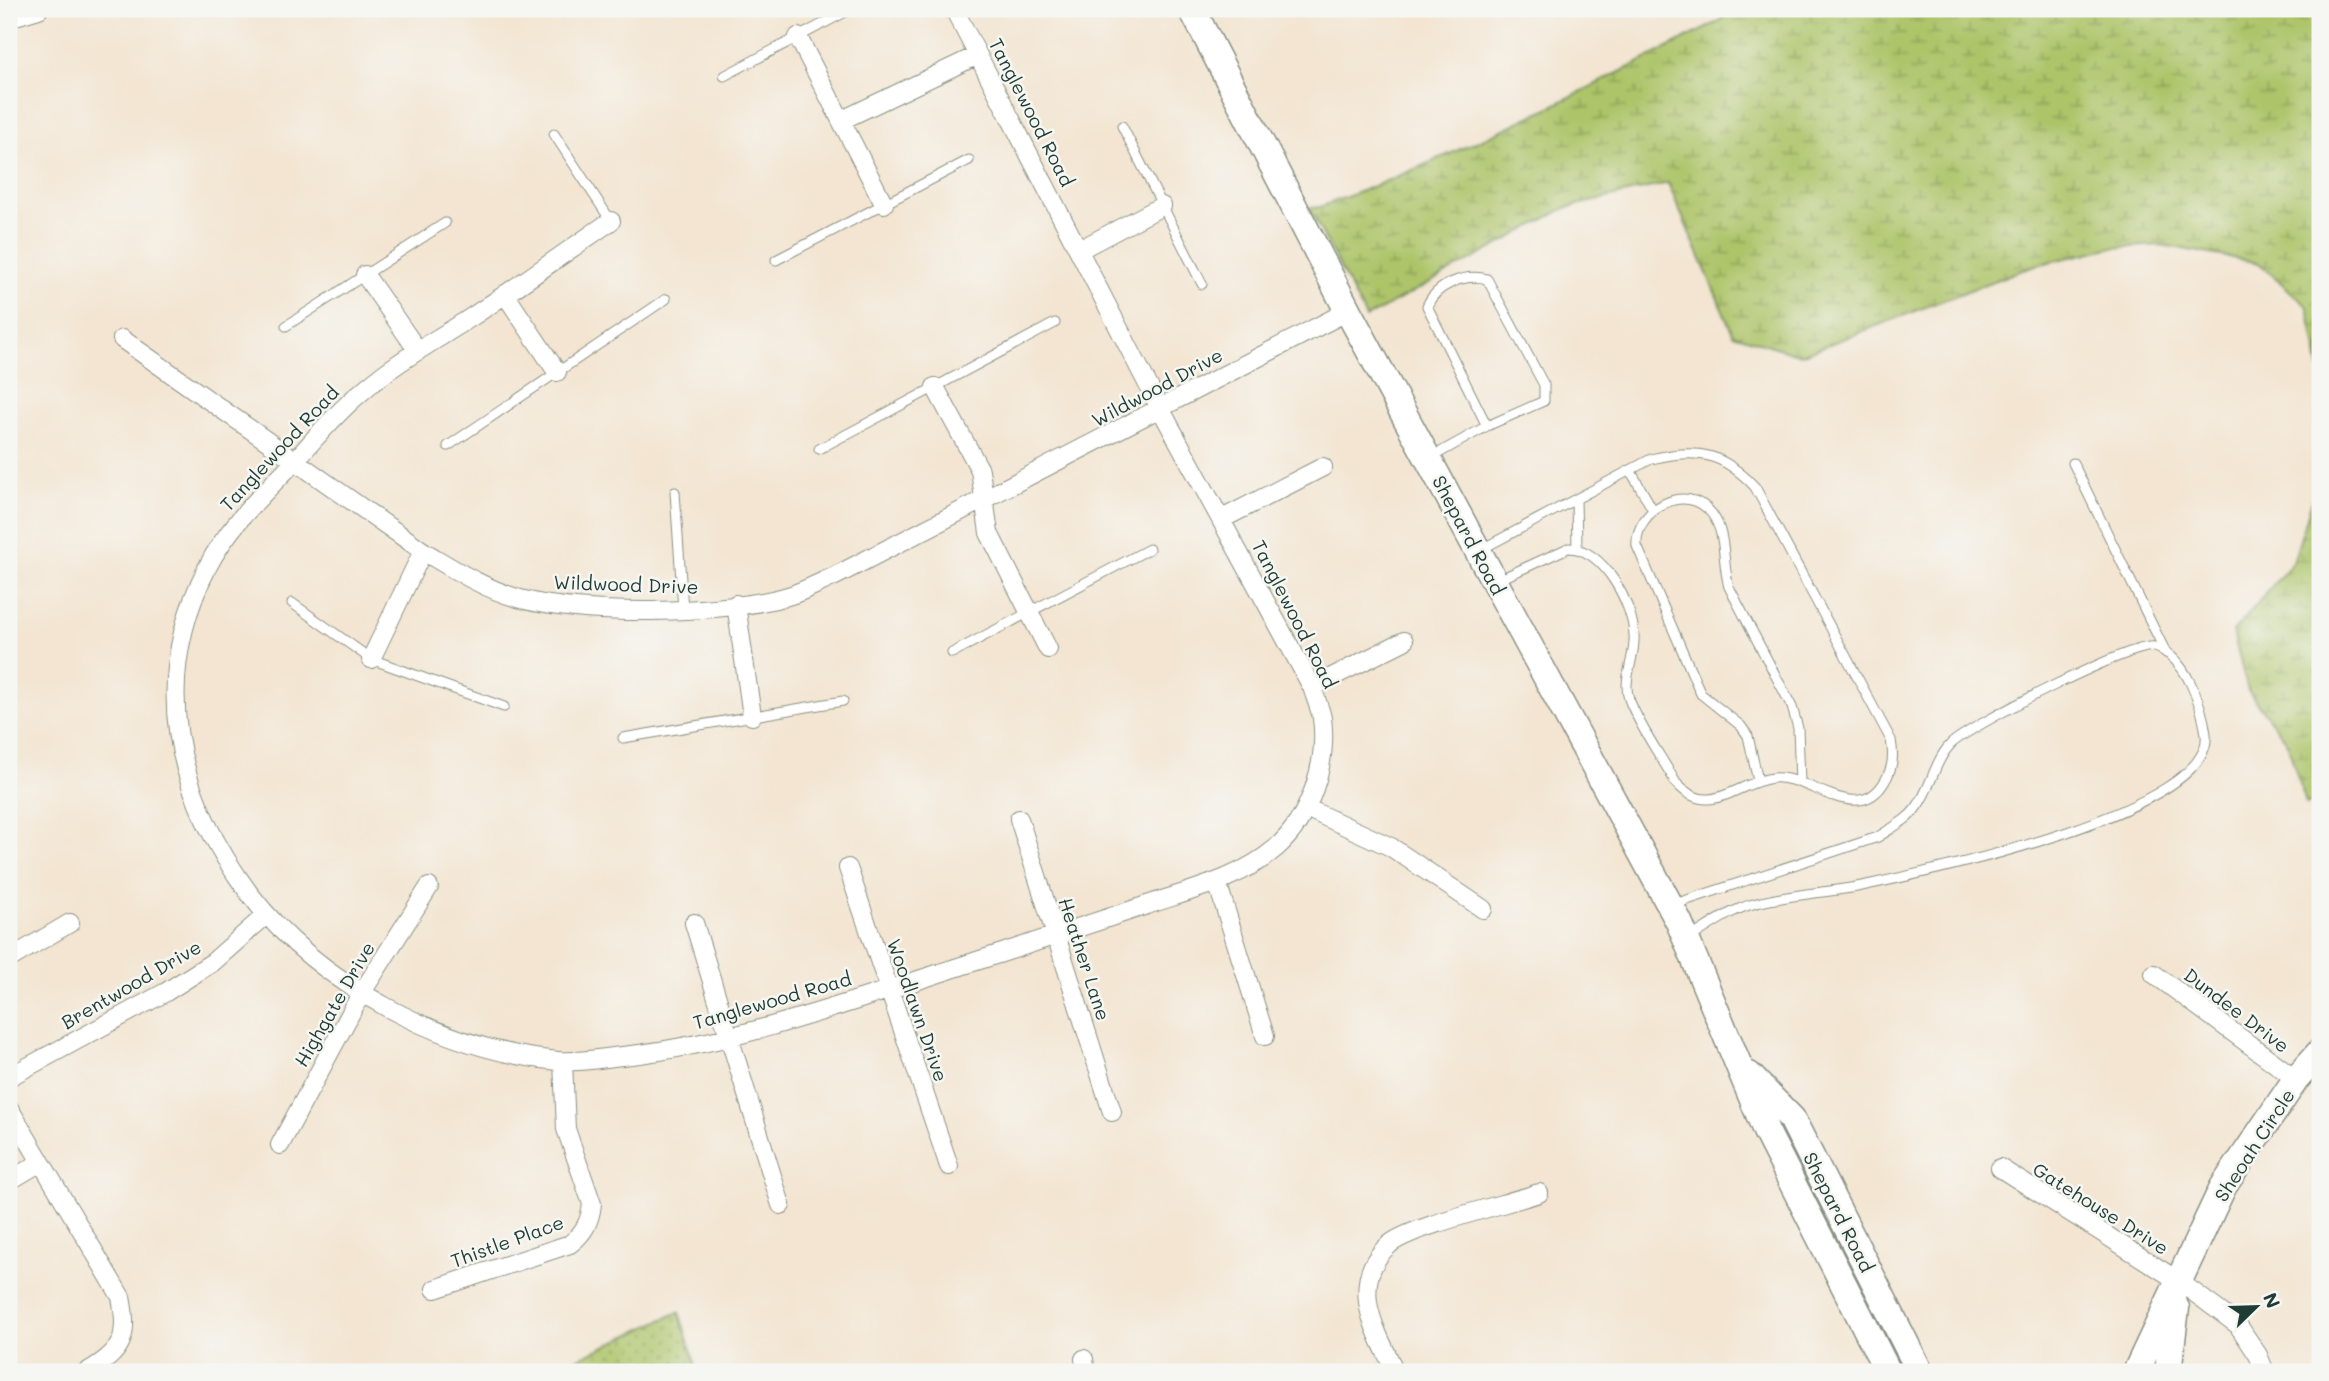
<svg xmlns="http://www.w3.org/2000/svg" width="2329" height="1381" font-family="Mali,sans-serif">
	<style>
		.wetland { fill: url(#wetland-marsh); stroke: #66804e; stroke-width: 2 }
		.park { fill: url(#park-dots); stroke: #66804e; stroke-width: 2 }
		.lines { fill: none; stroke-linecap: round; stroke-linejoin: round }
		.lane-casing { stroke: #899182; stroke-width: 11 }
		.street-casing { stroke: #899182; stroke-width: 20 }
		.secondary-casing { stroke: #899182; stroke-width: 29 }
		.lane { stroke: #fff; stroke-width: 9 }
		.street { stroke: #fff; stroke-width: 18 }
		.secondary { stroke: #fff; stroke-width: 26 }
		.labels { text-anchor: middle; dominant-baseline: central; stroke-width: 5; stroke-linejoin: round; paint-order: stroke }
		.street-label { font-size: 19px; fill: #1f3d34; stroke: #f6f6f2 }
	</style>
	<defs>
		<pattern id="wetland-marsh" width="20" height="14" patternUnits="userSpaceOnUse" patternTransform="scale(1.75)"><rect width="20" height="14" fill="#adc469"/><path d="M1 5h8M5 5V1M11 12h8M15 12V8" fill="none" stroke="#8ca057"/></pattern>
		<pattern id="park-dots" width="8" height="8" patternUnits="userSpaceOnUse" patternTransform="scale(1.75)"><rect width="8" height="8" fill="#adc469"/><path d="M2 2h.1M6 6h.1" fill="none" stroke="#8ca057" stroke-width="1.8" stroke-linecap="round"/></pattern>
	</defs>
	<rect width="100%" height="100%" fill="#f6f6f2"/>
	<filter id="ink" filterUnits="userSpaceOnUse"><feTurbulence type="fractalNoise" baseFrequency=".0143" numOctaves="2"/><feDisplacementMap in="SourceGraphic" scale="14" xChannelSelector="R" yChannelSelector="G"/><feConvolveMatrix kernelMatrix="1 2 1 2 8 2 1 2 1" color-interpolation-filters="sRGB"/></filter>
	<filter id="wash" filterUnits="userSpaceOnUse"><feTurbulence type="fractalNoise" baseFrequency=".00686" numOctaves="4" result="noise"/><feDisplacementMap in="SourceGraphic" scale="28" xChannelSelector="R" yChannelSelector="G"/><feGaussianBlur stdDeviation="1.57" result="paint"/><feColorMatrix in="noise" values="0 0 0 0 0 0 0 0 0 0 0 0 0 0 0 0 0 1.4 0 .05"/><feComposite in="paint" operator="in"/></filter>
	<g filter="url(#wash)">
		<rect width="100%" height="100%" fill="#f3e5d1"/>
		<path class="wetland" d="M1732 9H2320V370L2308 307 2259 263 2162 245 2109 248 2032 266 1801 355 1733 334 1668 183 1565 208 1366 318 1309 208 1320 207C1458 156 1588 89 1718 22Z
			M2320 476V799L2306 804 2287 742 2248 691 2233 632 2293 562Z"/>
		<path class="park" d="M679 1312 698 1372H549Z"/>
	</g>
	<g filter="url(#ink)">
		<g class="lines">
			<defs>
				<path id="lane" d="M724 76 851 9
					M1122 126 1202 284
					M554 134 611 221
					M776 260 969 160
					M286 326 445 223
					M448 446 666 299
					M819 449 1055 323
					M1430 458 1487 426 1544 401V385L1487 279C1465 273 1436 285 1427 306L1487 426
					M2073 463 2166 653
					M1630 470 1653 510
					M675 492 683 610
					M1576 499 1577 548
					M1480 550 1651 459C1697 448 1722 452 1755 487L1891 740C1894 756 1893 767 1885 781 1858 828 1809 774 1773 778 1736 782 1710 820 1676 783 1661 756 1640 728 1629 699 1622 679 1636 656 1634 635 1633 605 1603 547 1568 548L1496 581
					M292 603 371 659 504 707
					M952 653 1149 549
					M623 738 843 701
					M1758 781 1748 736 1741 726 1701 694 1637 546C1634 510 1687 480 1712 514 1727 534 1722 563 1729 587L1792 707 1798 728 1800 782
					M1672 905 1878 837C1891 828 1907 821 1916 808 1931 789 1934 761 1951 744 1969 726 2136 640 2155 647 2186 657 2202 705 2206 734 2215 812 1923 873 1862 886 1826 893 1789 894 1753 904 1730 910 1708 927 1688 939"/>
				<path id="street" d="M9 18 39 9
					M798 37 884 204
					M842 120 978 55
					M611 221C563 254 516 288 467 320 431 343 391 365 359 394 334 415 313 441 291 465 261 496 228 527 208 566 149 681 175 793 249 893 318 984 443 1050 558 1061 578 1063 602 1058 623 1056 751 1042 879 991 1002 953 1051 937 1099 921 1147 905 1191 890 1240 879 1276 848 1310 818 1328 763 1322 718 1320 708 1315 697 1312 687L1160 408 954 9
					M1079 250 1162 206
					M365 275 418 351
					M505 294 557 372
					M122 339 423 551C452 568 481 587 514 597 577 617 727 615 791 595 806 590 821 582 835 576L1348 311
					M935 387 980 470 989 533 1048 649
					M1222 519 1323 467
					M736 604 752 716
					M371 659 423 551
					M1312 687 1404 641
					M1306 808 1391 847 1483 909
					M1019 819 1112 1112
					M848 868 949 1166
					M1217 882 1265 1036
					M694 923 781 1205
					M9 959 70 923
					M2154 974 2296 1079
					M9 1077 166 992 213 962 266 915
					M9 1108 121 1297C129 1338 123 1351 87 1372
					M280 1145 361 994 429 887
					M2000 1168 2180 1282 2238 1325 2258 1355 2265 1372
					M9 1181 41 1162
					M435 1289 570 1244C584 1233 590 1222 592 1204L566 1129 563 1062
					M1084 1359 1086 1372
					M1395 1372C1386 1351 1371 1325 1368 1302 1365 1278 1372 1259 1390 1244 1413 1226 1506 1204 1539 1193"/>
				<path id="secondary" d="M1192 9 1348 311 1679 922 1766 1131 1888 1372
					M1749 1075 1792 1119 1920 1372
					M2136 1372 2223 1187 2296 1079 2320 1052
					M2168 1372 2176 1308"/>
			</defs>
			<use href="#lane" class="lane-casing"/>
			<use href="#street" class="street-casing"/>
			<use href="#secondary" class="secondary-casing"/>
			<use href="#lane" class="lane"/>
			<use href="#street" class="street"/>
			<use href="#secondary" class="secondary"/>
		</g>
	</g>
	<g class="labels">
		<g class="street-label">
			<text transform="translate(1032 112) rotate(63)">Tanglewood Road</text>
			<text transform="translate(1157 387) rotate(-28)">Wildwood Drive</text>
			<text transform="translate(279 448) rotate(-47)">Tanglewood Road</text>
			<text transform="translate(1469 535) rotate(62)">Shepard Road</text>
			<text transform="translate(626 584) rotate(2)">Wildwood Drive</text>
			<text transform="translate(1295 614) rotate(63)">Tanglewood Road</text>
			<text transform="translate(1085 959) rotate(72)">Heather Lane</text>
			<text transform="translate(131 984) rotate(-30)">Brentwood Drive</text>
			<text transform="translate(772 1000) rotate(-16)">Tanglewood Road</text>
			<text transform="translate(334 1004) rotate(-60)">Highgate Drive</text>
			<text transform="translate(918 1010) rotate(71)">Woodlawn Drive</text>
			<text transform="translate(2237 1010) rotate(37)">Dundee Drive</text>
			<text transform="translate(2254 1145) rotate(-57)">Sheoah Circle</text>
			<text transform="translate(2101 1208) rotate(32)">Gatehouse Drive</text>
			<text transform="translate(1839 1212) rotate(63)">Shepard Road</text>
			<text transform="translate(507 1241) rotate(-20)">Thistle Place</text>
		</g>
	</g>
	<rect width="2329" height="1381" fill="none" stroke="#f6f6f2" stroke-width="35"/>
	<g transform="translate(2256 1307) rotate(67)" stroke="#f6f6f2" stroke-width="5" paint-order="stroke">
	<path d="M0-5L12 26L0 18L-12 26Z" fill="#1f3d34"/>
	<text y="-10" font-size="19" font-weight="bold" text-anchor="middle" fill="#1f3d34">N</text>
	</g>
</svg>
